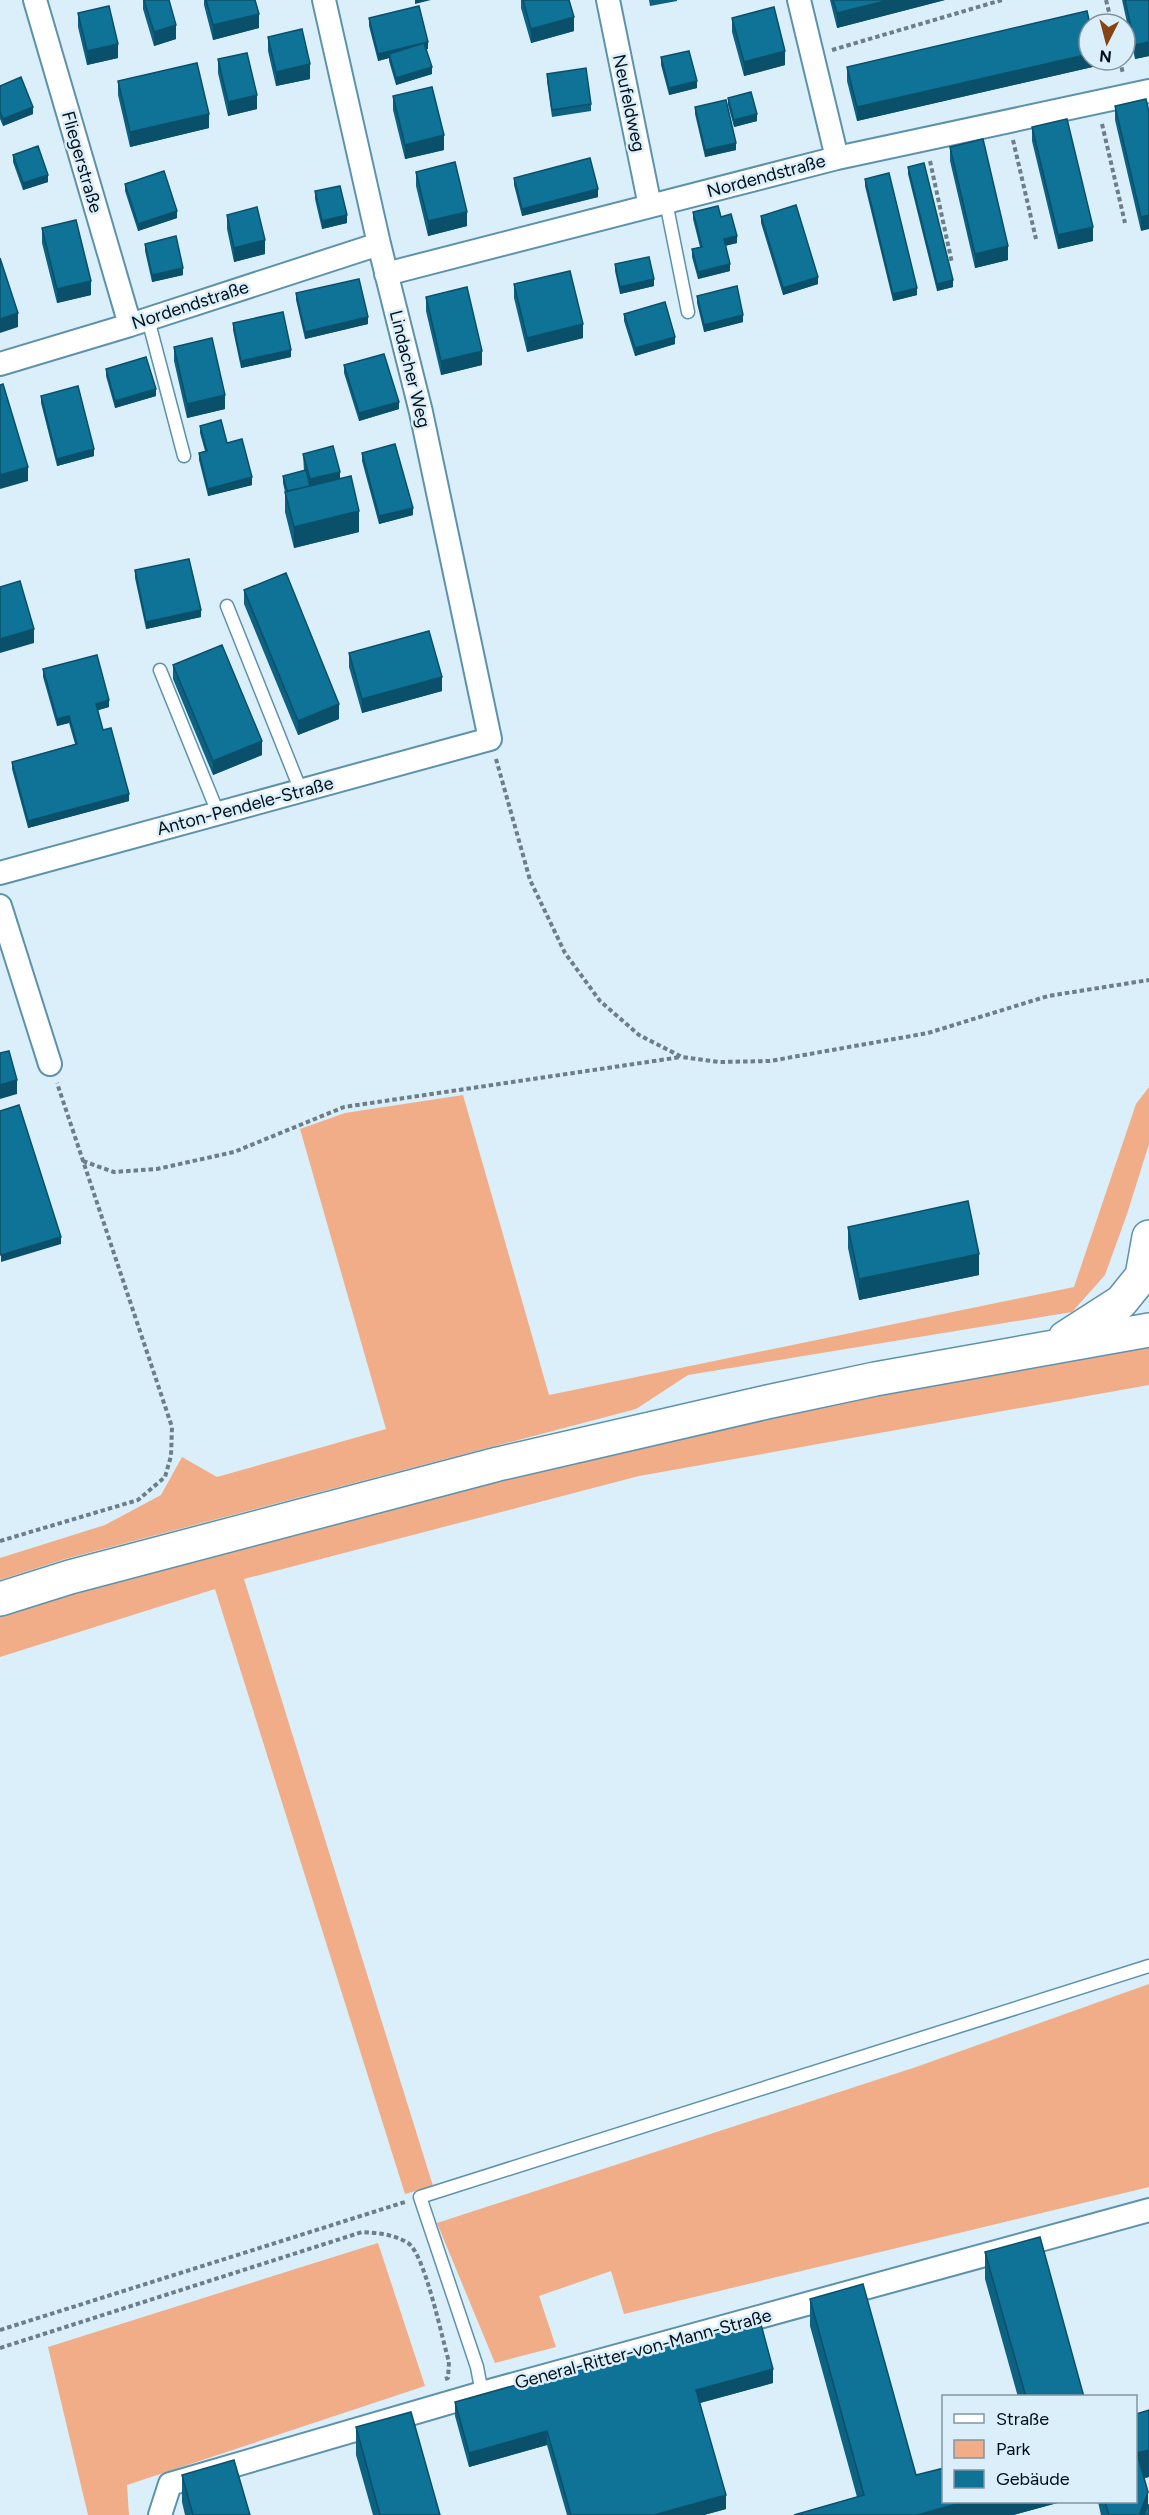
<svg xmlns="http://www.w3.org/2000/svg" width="1149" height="2515" font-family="Figtree,sans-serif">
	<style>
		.green { fill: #f0ad87 }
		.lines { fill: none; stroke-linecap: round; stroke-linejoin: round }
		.lane-casing { stroke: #5d92ac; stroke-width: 15 }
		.street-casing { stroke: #5d92ac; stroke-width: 26 }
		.highway-casing { stroke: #5d92ac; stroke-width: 36 }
		.path { stroke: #6c7e88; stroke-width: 4; stroke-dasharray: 4.5 3; stroke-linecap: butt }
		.lane { stroke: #fff; stroke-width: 12 }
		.street { stroke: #fff; stroke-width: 22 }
		.highway { stroke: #fff; stroke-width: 33 }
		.wall { fill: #0d6282 }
		.shaded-wall { fill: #0a506a }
		.building { fill: #0f7297; stroke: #0a506a; stroke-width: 1.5 }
		.labels { text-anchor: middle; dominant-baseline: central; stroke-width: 5; stroke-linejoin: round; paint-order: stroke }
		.street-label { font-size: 18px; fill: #000f18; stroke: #daeffa }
	</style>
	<rect width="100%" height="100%" fill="#daeffa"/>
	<path class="green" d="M1149 1087V1144L1127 1214 1105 1275 1072 1312 688 1375 636 1409 65 1559 0 1580V1558L105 1525 161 1495 182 1457 217 1477 386 1429 300 1129 345 1113 463 1095 549 1395 1074 1287 1136 1104Z
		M1149 1341V1385L639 1476 244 1579 433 2186 405 2194 215 1589 0 1657V1614L77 1590 648 1440Z
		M1149 1984V2187L624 2314 611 2271 539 2296 556 2347 495 2363 437 2223 916 2067Z
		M378 2243 425 2386 127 2485 129 2515H88L48 2347Z"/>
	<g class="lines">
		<defs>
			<path id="lane" d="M666 202 688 312
				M148 319 184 456
				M227 606 301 791
				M160 670 218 813
				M482 2393 477 2367 420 2197 1149 1966"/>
			<path id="street" d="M35 0 130 325
				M608 0 650 206
				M799 0 837 158
				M386 274 837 158 1149 91
				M0 364 130 325 379 244
				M0 873 490 739 421 412 379 244 324 0
				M0 906 50 1064
				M160 2515 170 2484 482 2393 1149 2210"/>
			<path id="highway" d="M1065 1338 1121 1302 1142 1276 1149 1237
				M0 1599 70 1577 498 1464 767 1402 875 1379 1149 1330"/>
		</defs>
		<use href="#lane" class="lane-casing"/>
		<use href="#street" class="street-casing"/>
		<use href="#highway" class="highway-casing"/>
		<path class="path" d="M1106 0 1112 24
			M832 50 1002 0
			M1120 60 1123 74
			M1102 124 1125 223
			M1013 140 1036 239
			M930 161 952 263
			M496 759 530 880 565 953 600 1001 639 1035 682 1057 719 1062 770 1061 928 1033 1048 996 1149 980
			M83 1161 114 1172 157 1169 234 1152 344 1107 681 1057
			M0 1541 138 1500 165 1477 171 1456 172 1427 57 1083
			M0 2330 405 2202
			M0 2348 362 2232C378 2233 393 2234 408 2243 425 2254 442 2339 449 2362L448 2378 445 2379"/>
		<use href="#lane" class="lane"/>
		<use href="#street" class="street"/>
		<use href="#highway" class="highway"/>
	</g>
	<path class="wall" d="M143 0H169L176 39 154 46 143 9Z
		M204 0H255L259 28 213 40 204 5Z
		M521 0H569L574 31 531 43 521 8Z
		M649 0H677V1L650 6Z
		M830 0H945L837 28Z
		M1122 0H1149V56L1135 59Z
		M78 13 118 58 87 65 78 27Z
		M369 18 428 49H426L432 74 396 85 389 61V58L378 61 369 26Z
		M732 18 785 65 744 76 732 32Z
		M268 37 310 79 276 86 268 51Z
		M661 57 697 88 669 95 661 65Z
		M218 59 257 109 228 116 218 73Z
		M1097 60V66L857 121 847 81V67Z
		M547 74 591 104V111L552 117 547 81Z
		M118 81 209 128 130 147 118 95Z
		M0 86 33 114 3 126 0 119Z
		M393 96 444 150 405 159 393 110Z
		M728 98 757 121 734 127 728 105Z
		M1146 99 1141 231 1115 120V106Z
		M695 107 736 150 705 157 695 114Z
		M1032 127 1093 241 1058 249 1032 141Z
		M950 147 1008 260 975 268 950 161Z
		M13 155 48 182 23 190 13 162Z
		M908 167 953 287 937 291 908 174Z
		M416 172 467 226 428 236 416 186Z
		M514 178 598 197 522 216 514 185Z
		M865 179 917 295 893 301 865 186Z
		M125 184 177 218 138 231 125 191Z
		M315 191 347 223 322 229 315 199Z
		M693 212 737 243 725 246 730 271 698 279 692 257V249L700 247 693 219Z
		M227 215 265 254 234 262 227 229Z
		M761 216 818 284 783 295 761 223Z
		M42 228 91 295 57 303 42 243Z
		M145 244 183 275 152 282 145 251Z
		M615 264 654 286 620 294 615 271Z
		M514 284 583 338 527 352 514 298Z
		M296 293 368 324 305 339 296 300Z
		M697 296 743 322 704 332 697 303Z
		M426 297 482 365 441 375 426 311Z
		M624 314 675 344 635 356 624 321Z
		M233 323 291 357 241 368 233 330Z
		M174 347 225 409 187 418 174 361Z
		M344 365 399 409 359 421 344 373Z
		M106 369 156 396 115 408 106 376Z
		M41 396 94 456 57 466 41 403Z
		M200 426 252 485 208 496 199 460V453L205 451 200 433Z
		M362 453 413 515 379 524 362 461Z
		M303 454 340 478 359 532 294 548 285 512V492L283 483V476L304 471Z
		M135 570 201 617 146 629 135 578Z
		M244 590 339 719 298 735 244 604Z
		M349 653 442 691 362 713 349 667Z
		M173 665 262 755 213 775 173 679Z
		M43 669 109 707 97 710 103 730 129 801 28 828 12 769V762L75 744 69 723 57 726 43 677Z
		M848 1227 979 1275 859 1300 848 1248Z
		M985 2252 1084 2397H1018L985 2279Z
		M810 2299 916 2475 944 2502H1061L1013 2515H794L857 2497 810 2326Z
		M773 2383 700 2403 726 2509 704 2515H567L547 2445 469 2467 455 2416V2402Z
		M1149 2410V2477L1144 2478 1149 2515H1101L1098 2502H1136Z
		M356 2427 440 2515H373L356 2455Z
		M182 2475 250 2515H185L182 2502Z"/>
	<path class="shaded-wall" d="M415 0H431L415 4Z
		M889 0H945L837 28V13Z
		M259 14V28L213 40V25Z
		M574 17V31L531 43V29Z
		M176 25V39L154 46V32Z
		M428 42V49L390 58 389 54V58L378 61V54Z
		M1149 42V56L1135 59V45Z
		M118 44V58L87 65V51Z
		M785 51V65L744 76V62Z
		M1089 54V60H1097V66L857 121V107Z
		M310 64V79L276 86V72Z
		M432 67V74L396 85V78Z
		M697 81V88L669 95V88Z
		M257 95V109L228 116V102Z
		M33 107V114L3 126V119Z
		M209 114V128L130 147V132Z
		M757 114V121L734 127V120Z
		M444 135V150L405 159V145Z
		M736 143V150L705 157V150Z
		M48 175V182L23 190V183Z
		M598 189V197L522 216V209Z
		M177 211V218L138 231V224Z
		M467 212V226L428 236V221Z
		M347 215V223L322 229V221Z
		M1149 215V229L1141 231V217Z
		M1093 227V241L1058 249V235Z
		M737 236V243L724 246V239Z
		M265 240V254L234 262V248Z
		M1008 246V260L975 268V254Z
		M730 264V271L698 279V272Z
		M183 268V275L152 282V275Z
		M818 277V284L783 295V288Z
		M654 279V286L620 294V287Z
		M953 280V287L937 291V284Z
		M91 281V295L57 303V289Z
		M917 288V295L893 301V294Z
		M18 313V327L0 333V319Z
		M743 315V322L704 332V325Z
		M368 317V324L305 339V332Z
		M583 324V338L527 352V338Z
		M675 337V344L635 356V348Z
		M291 350V357L241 368V361Z
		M482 351V365L441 375V361Z
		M156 389V396L115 408V401Z
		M225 395V409L187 418V404Z
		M399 402V409L359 421V413Z
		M94 449V456L57 466V459Z
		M28 467V481L0 489V475Z
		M340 472V486L310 493V479Z
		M252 477V485L208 496V489Z
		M413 508V515L379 524V516Z
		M359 511V532L294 548V527Z
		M201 610V617L146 629V622Z
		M34 629V643L0 653V639Z
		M442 677V691L362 713V699Z
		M109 700V707L96 711V704Z
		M339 704V719L298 735V721Z
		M69 716V723L57 726V719Z
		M262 741V755L213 775V761Z
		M129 794V801L28 828V821Z
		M17 1080V1094L0 1099V1085Z
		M61 1237V1244L1 1262V1255Z
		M979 1254V1275L859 1300V1279Z
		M773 2369V2383L696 2404V2390Z
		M547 2431V2445L469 2467V2453Z
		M1149 2450V2477L1137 2480V2453Z
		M1148 2492V2515H1140V2513Z
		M726 2495V2509L704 2515H654Z
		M964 2502H1061L1013 2515H917Z"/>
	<path class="building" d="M144 0H169L176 25 154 32Z
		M206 0H255L259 14 213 25Z
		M523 0H569L574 17 531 29Z
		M833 0H889L837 13Z
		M1125 0H1149V42L1135 45Z
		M109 6 118 44 87 51 78 13Z
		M419 6 428 42 378 54 369 18Z
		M774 7 785 51 744 62 732 18Z
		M1087 11 1090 24H1089V54L857 107 847 67Z
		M302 29 310 64 276 72 268 37Z
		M424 43 432 67 396 78 389 54Z
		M689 51 697 81 669 88 661 57Z
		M247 53 257 95 228 102 218 59Z
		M197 63 209 114 130 132 118 81Z
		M586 68 591 104 552 110 547 74Z
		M21 77 33 107 3 119 0 112V86Z
		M432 87 444 135 405 145 393 96Z
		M751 92 757 114 734 120 728 98Z
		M1146 99 1149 112V215L1141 217 1115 106Z
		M726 100 736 143 705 150 695 107Z
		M1067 119 1093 227 1058 235 1032 127Z
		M983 139 1008 246 975 254 950 147Z
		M38 146 48 175 23 183 13 155Z
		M590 158 598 189 522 209 514 178Z
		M455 162 467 212 428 221 416 172Z
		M924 163 953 280 937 284 908 167Z
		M164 171 177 211 138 224 125 184Z
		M889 173 917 288 893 294 865 179Z
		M340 186 347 215 322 221 315 191Z
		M796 205 818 277 783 288 761 216Z
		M718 206 721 217 731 214 737 236 724 239 730 264 698 272 692 249 702 247 693 212Z
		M257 207 265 240 234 248 227 215Z
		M76 220 91 281 57 289 42 228Z
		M176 236 183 268 152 275 145 244Z
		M649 257 654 279 620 287 615 264Z
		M0 258 18 313 0 319Z
		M570 271 583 324 527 338 514 284Z
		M359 279 368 317 305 332 296 293Z
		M737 286 743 315 704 325 697 296Z
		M467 287 482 351 441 361 426 297Z
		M665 302 675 337 635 348 624 314Z
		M283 312 291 350 241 361 233 323Z
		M212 338 225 395 187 404 174 347Z
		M384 354 399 402 359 413 344 365Z
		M146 357 156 389 115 401 106 369Z
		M3 384 28 467 0 475V385Z
		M78 386 94 449 57 459 41 396Z
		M221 420 227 443 242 439 252 477 208 489 199 453 207 451 200 426Z
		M395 444 413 508 379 516 362 453Z
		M333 446 340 472 310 479 303 454Z
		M306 470 310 486 287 491 283 476Z
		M351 476 359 511 294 527 285 492Z
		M189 559 201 610 146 622 135 570Z
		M286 573 339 704 298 721 244 590Z
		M20 581 34 629 0 639V587Z
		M429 631 442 677 362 699 349 653Z
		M222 645 262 741 213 761 173 665Z
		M97 655 109 700 96 704 103 730 111 728 129 794 28 821 12 762 77 744 69 716 57 719 43 669Z
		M9 1051 17 1080 0 1085V1053Z
		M19 1105 61 1237 1 1255 0 1251V1111Z
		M968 1201 979 1254 859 1279 848 1227Z
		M1040 2237 1084 2397H1026L985 2252Z
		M863 2284 916 2475 944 2468V2502H964L917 2515H794L864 2495 810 2299Z
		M759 2317 773 2369 696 2390 726 2495 654 2515H571L547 2431 469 2453 455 2402Z
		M1149 2410V2450L1137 2453 1148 2492 1140 2513 1143 2515H1109L1105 2502H1136V2414Z
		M411 2412 440 2515H380L356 2427Z
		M234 2460 250 2515H193L182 2475Z
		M1148 2505H1149V2515H1144Z"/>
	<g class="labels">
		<g class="street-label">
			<text transform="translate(629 103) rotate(78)">Neufeldweg</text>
			<text transform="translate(82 162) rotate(74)">Fliegerstraße</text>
			<text transform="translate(766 176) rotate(-15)">Nordendstraße</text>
			<text transform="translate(190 305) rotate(-18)">Nordendstraße</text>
			<text transform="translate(410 369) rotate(76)">Lindacher Weg</text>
			<text transform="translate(245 806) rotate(-15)">Anton-Pendele-Straße</text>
			<text transform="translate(643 2349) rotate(-15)">General-Ritter-von-Mann-Straße</text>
		</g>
	</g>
	<rect x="942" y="2395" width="195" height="108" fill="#daeffa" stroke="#8395a0" stroke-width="1.5"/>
	<rect x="954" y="2414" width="30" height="9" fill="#ffffff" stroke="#8395a0" stroke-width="1.5"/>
	<text x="996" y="2425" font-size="18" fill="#000f18">Straße</text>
	<rect x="954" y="2440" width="30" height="18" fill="#f0ad87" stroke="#8395a0" stroke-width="1.5"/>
	<text x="996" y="2455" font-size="18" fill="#000f18">Park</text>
	<rect x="954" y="2470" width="30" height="18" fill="#0f7297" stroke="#8395a0" stroke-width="1.5"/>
	<text x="996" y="2485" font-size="18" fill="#000f18">Gebäude</text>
	<g transform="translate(1107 42) rotate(186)"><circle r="28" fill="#daeffa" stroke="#8395a0" stroke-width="1.5"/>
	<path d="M0-4.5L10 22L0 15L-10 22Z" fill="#864314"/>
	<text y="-9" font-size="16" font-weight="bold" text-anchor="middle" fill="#000f18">N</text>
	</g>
</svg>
